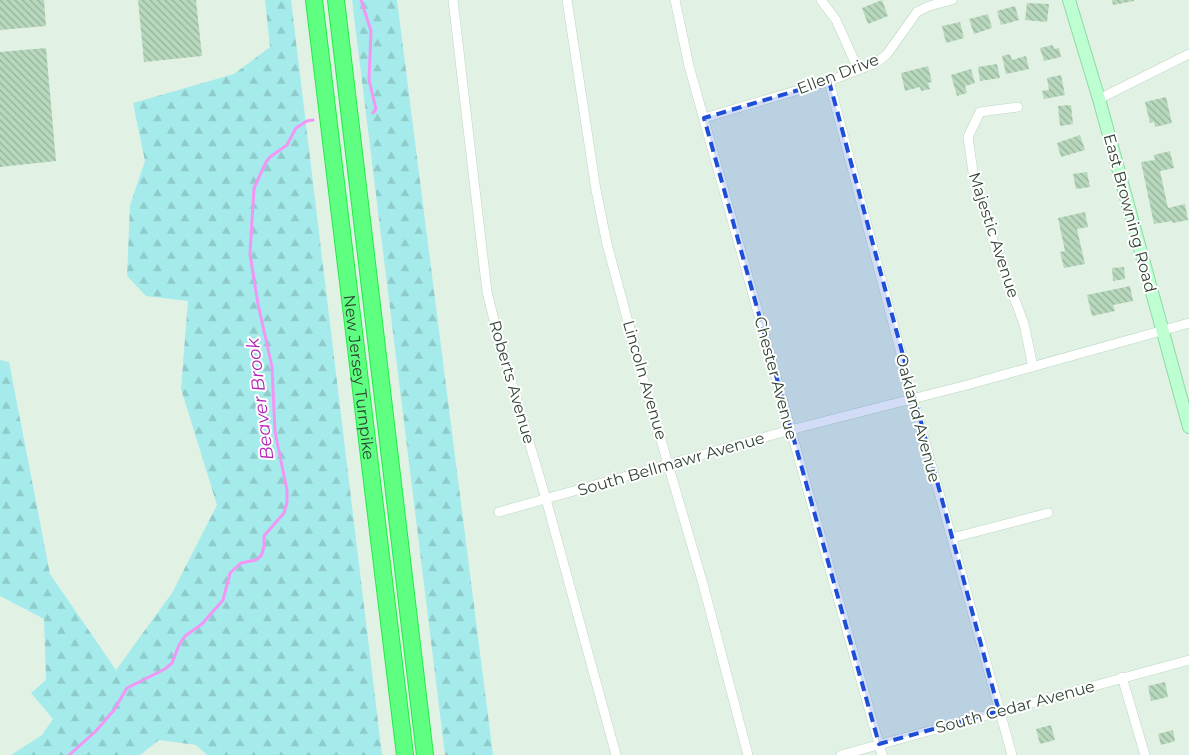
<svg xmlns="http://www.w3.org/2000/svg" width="1189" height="755" font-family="Montserrat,sans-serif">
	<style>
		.forest { fill: url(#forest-firs) }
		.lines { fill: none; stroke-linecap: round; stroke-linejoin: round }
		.stream { stroke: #f296f6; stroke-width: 3 }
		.building { fill: url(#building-back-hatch) }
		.minor-casing { stroke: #bad6c0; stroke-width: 10 }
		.secondary-casing { stroke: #8ed9a4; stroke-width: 14 }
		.motorway-casing { stroke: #23ea47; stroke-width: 18 }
		.minor { stroke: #fff; stroke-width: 9 }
		.secondary { stroke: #beffd2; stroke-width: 12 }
		.motorway { stroke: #5fff82; stroke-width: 16 }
		.marked { fill: #1d4ed8; fill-opacity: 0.2; stroke: #1d4ed8; stroke-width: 4; stroke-dasharray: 10 6; stroke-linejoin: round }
		.labels { text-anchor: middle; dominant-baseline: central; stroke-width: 4; stroke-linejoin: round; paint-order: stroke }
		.street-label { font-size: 16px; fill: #314434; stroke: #fff }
		.water-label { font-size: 18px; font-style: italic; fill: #b323b7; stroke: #fff }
	</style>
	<defs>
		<pattern id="forest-firs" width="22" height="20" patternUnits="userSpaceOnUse" patternTransform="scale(1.25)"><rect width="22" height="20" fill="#a5ebeb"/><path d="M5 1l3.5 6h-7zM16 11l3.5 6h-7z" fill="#8ecbca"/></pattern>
		<pattern id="building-back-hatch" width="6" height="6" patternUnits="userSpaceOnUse" patternTransform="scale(1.25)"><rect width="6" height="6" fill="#b8d8bd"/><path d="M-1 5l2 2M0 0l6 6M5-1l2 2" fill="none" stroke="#96b19a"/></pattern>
	</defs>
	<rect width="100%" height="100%" fill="#e1f2e5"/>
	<path class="forest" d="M265 0H291L382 755H207L196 745 159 740 140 755H11L42 735 53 719 31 693 46 680 44 619 0 596V360L9 362 50 574 116 670 172 593 217 505 181 389 188 301 146 296 127 276 130 205 145 161 133 103 234 74 270 47Z
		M352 0H397L493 755H445Z"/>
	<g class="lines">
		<path class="stream" d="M361 0 371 31 369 80 376 109 373 113
			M69 755 95 732 114 710 127 688 165 669 172 663 179 645 185 636 202 624 223 600 230 573 241 563 256 560 261 556 264 547V536L284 513 287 502V490L275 432 272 367 258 304 250 254 254 188 266 162 270 157 287 145 296 128 307 121 313 120"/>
	</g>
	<path class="building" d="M0 0H44L46 26 0 30Z
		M138 0H196L202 56 144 62Z
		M882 0 888 16 868 24 862 8Z
		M1112 0H1134V1L1113 5Z
		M1027 3 1049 4 1047 22 1025 20Z
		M1015 6 1019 20 1001 25 997 11Z
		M988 14 992 28 974 34 969 19Z
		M960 22 964 38 946 43 942 26Z
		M1053 45 1054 49 1059 48 1061 57 1044 61 1040 48Z
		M46 48 56 161 0 167V52Z
		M1010 54 1012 60 1026 56 1029 69 1006 74 1002 56Z
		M997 64 1000 78 980 81 978 67Z
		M928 66 932 82 928 83 930 89 921 91 920 87 905 91 901 73Z
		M971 69 975 83 965 86 967 93 957 96 951 75Z
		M1061 75 1065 95 1044 99 1042 91 1049 90 1047 78Z
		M1166 97 1172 123 1155 127 1154 122 1150 123 1145 102Z
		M1071 105 1073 124 1060 126 1058 106Z
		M1080 135 1085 150 1061 157 1057 143Z
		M1170 151 1174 168 1160 171 1168 208 1185 204 1188 220 1173 223 1172 221 1154 224 1141 162 1155 160 1154 155Z
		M1087 172 1090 187 1076 189 1073 174Z
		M1085 212 1088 227 1077 229 1085 264 1064 268 1060 252 1065 251 1058 218Z
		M1124 267 1125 279 1113 281 1112 268Z
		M1130 286 1133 301 1113 305 1115 311 1092 316 1087 295Z
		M1165 682 1168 697 1151 701 1148 686Z
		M1051 725 1055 740 1040 744 1036 729Z
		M1173 730 1175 741 1161 745 1158 734Z"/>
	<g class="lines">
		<defs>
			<path id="minor" d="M453 0 487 292 499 340 546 499 616 755
				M567 0 596 190 607 244 645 385 703 584 748 755
				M675 0 689 66 882 755
				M821 0 836 20 858 69
				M829 81 913 399 1012 755
				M1099 99 1189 54
				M1018 107 980 112 968 137 973 172 994 244 1024 324 1033 367
				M704 118 829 81 876 63 887 54 917 12 929 6 952 0
				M499 512 790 430 967 385 1189 323
				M952 538 1048 513
				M1122 677 1145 755
				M841 755 1189 660"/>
			<path id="secondary" d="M1069 0 1099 99 1189 427"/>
			<g id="motorway">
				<path id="s1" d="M314 0 405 755"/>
				<path d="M336 0 425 755"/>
			</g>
		</defs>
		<use href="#minor" class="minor-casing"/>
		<use href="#secondary" class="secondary-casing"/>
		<use href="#motorway" class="motorway-casing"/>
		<use href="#minor" class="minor"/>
		<use href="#secondary" class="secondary"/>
		<use href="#motorway" class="motorway"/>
	</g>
	<path class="marked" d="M829 81 999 711 879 744 704 118Z"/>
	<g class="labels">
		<g class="street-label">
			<text transform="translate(838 74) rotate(-21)">Ellen Drive</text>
			<text transform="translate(1130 213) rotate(75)">East Browning Road</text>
			<text transform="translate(994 235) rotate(72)">Majestic Avenue</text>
			<text stroke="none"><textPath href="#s1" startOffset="380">New Jersey Turnpike</textPath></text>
			<text transform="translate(776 378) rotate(75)">Chester Avenue</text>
			<text transform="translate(645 380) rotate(74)">Lincoln Avenue</text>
			<text transform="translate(512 382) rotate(74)">Roberts Avenue</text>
			<text transform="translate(918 418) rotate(75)">Oakland Avenue</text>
			<text transform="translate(671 464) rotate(-16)">South Bellmawr Avenue</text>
			<text transform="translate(1015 707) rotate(-15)">South Cedar Avenue</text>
		</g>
		<g class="water-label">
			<text transform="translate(260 399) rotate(-97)">Beaver Brook</text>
		</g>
	</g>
</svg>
